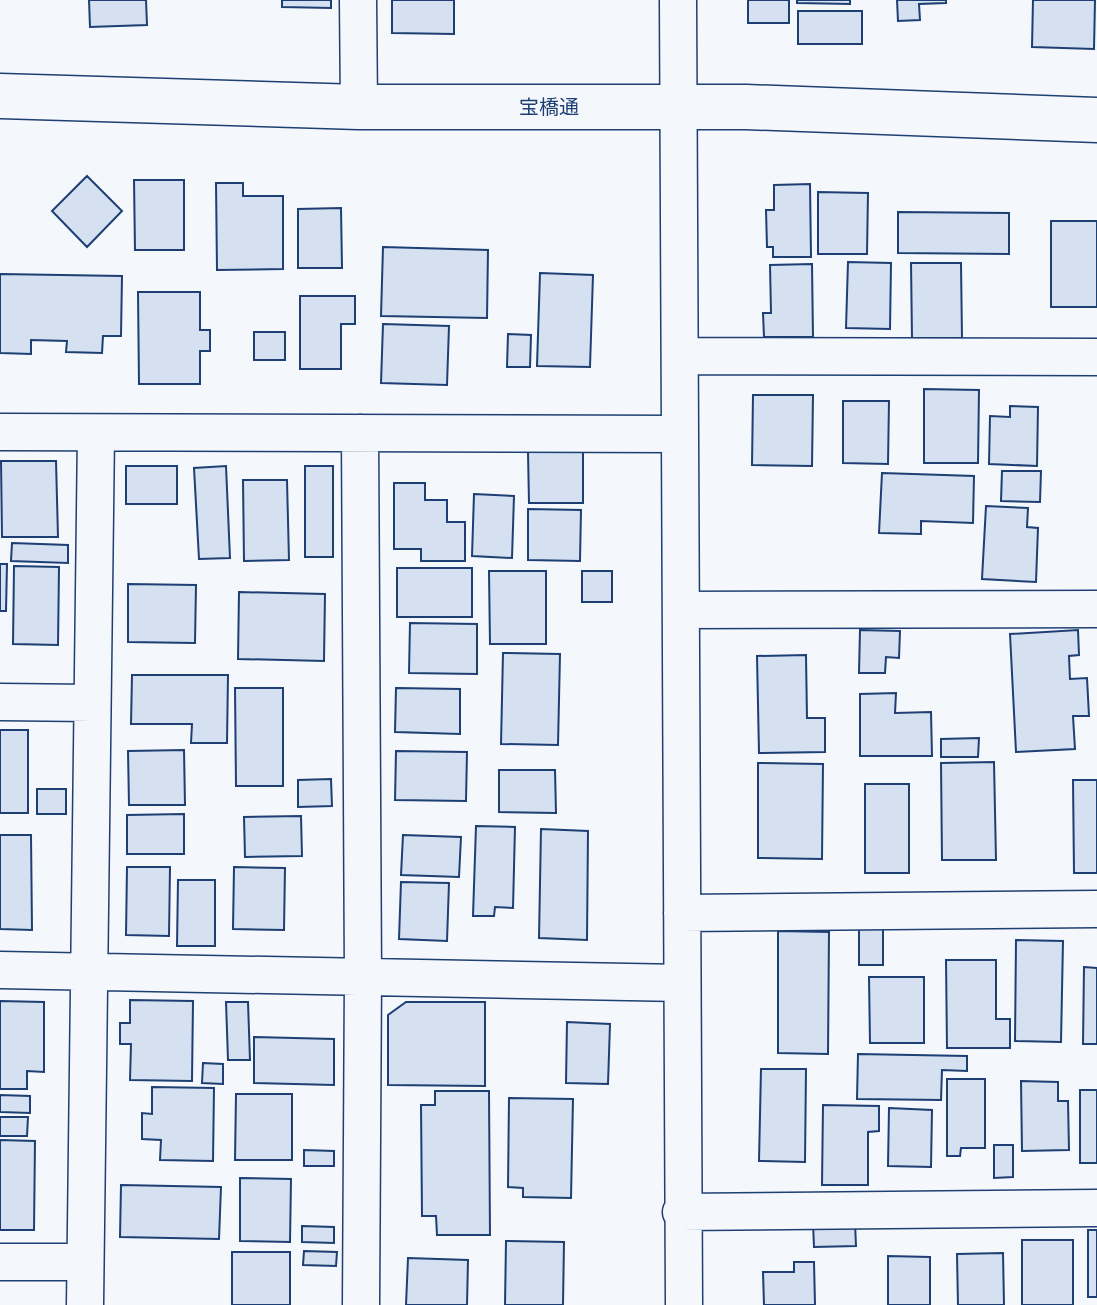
<svg xmlns="http://www.w3.org/2000/svg" width="1097" height="1305" font-family="'IBM Plex Serif','Noto Sans JP',serif">
	<style>
		.building { fill: #d5e0f0; stroke: #1d3f73; stroke-width: 2 }
		.lines { fill: none; stroke-linecap: round; stroke-linejoin: round }
		.minor-casing { stroke: #1d3f73; stroke-width: 39 }
		.tertiary-casing { stroke: #1d3f73; stroke-width: 47 }
		.minor { stroke: #f4f7fb; stroke-width: 36 }
		.tertiary { stroke: #f4f7fb; stroke-width: 44 }
		.labels { text-anchor: middle; dominant-baseline: central; stroke-width: 6; stroke-linejoin: round; paint-order: stroke }
		.street-label { font-size: 20px; fill: #1d3f73; stroke: #f4f7fb }
	</style>
	<rect width="100%" height="100%" fill="#f4f7fb"/>
	<path class="building" d="M89 0H146L147 25 90 27Z
		M282 0H331V8L282 7Z
		M392 0H454V34L392 33Z
		M748 0H789V23H748Z
		M797 0H850V4L797 3Z
		M897 0H946V3L919 4 920 20 898 21Z
		M1033 0H1095L1094 49 1032 47Z
		M798 11H862V44H798Z
		M87 176 122 211 87 247 52 211Z
		M134 180H184V250H135Z
		M216 183H243V196H283V269L217 270Z
		M810 184 811 257H773V247H767L766 210H774V185Z
		M818 192 868 193 867 254H818Z
		M341 208 342 268H298V209Z
		M898 212 1009 213V254L898 253Z
		M1051 221H1097V307H1051Z
		M383 247 488 250 487 318 381 316Z
		M848 262 891 263 890 329 846 328Z
		M911 263H961L962 338H912Z
		M812 264 813 337H764L763 313H771L770 265Z
		M540 273 593 275 590 367 537 366Z
		M0 274 122 276 121 336H103L102 353 66 352 67 341 31 340V354L0 353Z
		M138 292H200V330H210V351H200V384H139Z
		M300 296H355V324H341V369H300Z
		M383 324 449 326 447 385 381 383Z
		M254 332H285V360H254Z
		M508 334 531 335 530 367H507Z
		M924 389 979 390 978 463H924Z
		M753 395H813L812 466 752 465Z
		M843 401H889L888 464 843 463Z
		M1010 406 1038 407 1037 466 989 464 990 416 1010 417Z
		M528 452H583V503H529Z
		M1 461H56L58 537H2Z
		M126 466H177V504H126Z
		M226 466 230 558 199 559 194 468Z
		M305 466H333V557H305Z
		M1002 471H1041L1040 502 1001 501Z
		M882 473 974 476 973 523 921 521V534L879 533Z
		M243 480H287L289 560 244 561Z
		M394 483H425V500H447V522H465V561H421V549H394Z
		M474 494 514 496 512 558 472 556Z
		M986 506 1028 508 1027 527 1038 528 1036 582 982 579Z
		M528 509 581 510 580 561 528 560Z
		M12 543 68 545V563L11 561Z
		M0 564H7L6 611H0Z
		M14 566 59 567 58 645 13 644Z
		M397 568H472V617H397Z
		M489 571H546V644H490Z
		M582 571H612V602H582Z
		M128 584 196 585 195 643 128 642Z
		M239 592 325 594 324 661 238 659Z
		M410 623 477 624V674L409 673Z
		M860 630 900 631 899 658 886 657 885 673H859Z
		M1078 630 1079 655 1069 656 1070 679 1087 678 1089 716H1073L1075 749 1016 752 1010 634Z
		M503 653 560 654 558 745 501 744Z
		M806 655 807 718H825V752L759 753 757 656Z
		M132 675H228L227 743H191L192 724H131Z
		M235 688H283V786H236Z
		M396 688 460 689V734L395 732Z
		M896 693 895 713 931 712 932 756H860V694Z
		M0 730H28V813H0Z
		M979 738 978 757H941V739Z
		M184 750 185 805H129L128 751Z
		M396 751 467 752 466 801 395 800Z
		M994 762 996 860H942L941 763Z
		M758 763 823 764 822 859 758 858Z
		M499 770H555L556 813 499 812Z
		M331 779 332 806 298 807V780Z
		M1073 780H1097V873H1074Z
		M865 784H909V873H865Z
		M37 789H66V814H37Z
		M184 814V854H127V815Z
		M301 816 302 856 245 857 244 817Z
		M476 826 515 827 513 908 495 907 494 916H473Z
		M541 829 588 831 587 940 539 938Z
		M0 835H31L32 930 0 929Z
		M403 835 461 837 459 877 401 875Z
		M127 867H170L169 936 126 935Z
		M234 867 285 868 284 930 233 929Z
		M178 880H215V946H177Z
		M401 882 449 883 447 941 399 939Z
		M859 926H883V965H859Z
		M778 931 829 932 828 1054 778 1053Z
		M1016 940 1063 941 1061 1042 1015 1041Z
		M946 960H996V1019H1010V1048H947Z
		M1084 967 1097 968V1044H1083Z
		M869 977H924V1043H870Z
		M130 1000 193 1001 192 1081 130 1080 131 1044H120V1023H130Z
		M0 1001 44 1002V1072L27 1071V1089H0Z
		M226 1002H248L250 1060H228Z
		M406 1002H485V1086L388 1085V1015Z
		M567 1022 610 1024 608 1084 566 1083Z
		M254 1037 334 1039V1085L254 1083Z
		M858 1054 967 1056V1071L942 1070 941 1100 857 1099Z
		M203 1063 223 1064V1084L202 1083Z
		M761 1069H806L805 1162 759 1161Z
		M947 1079H985V1148H961L960 1156H947Z
		M1021 1081 1058 1082V1101H1068L1069 1150 1022 1151Z
		M152 1087 214 1088 213 1161 160 1160 161 1140 142 1139V1113L152 1114Z
		M1080 1090H1097V1163H1080Z
		M435 1091H489L490 1235H437L436 1216H422L421 1105H435Z
		M236 1094H292V1160H235Z
		M0 1095 30 1096V1113L0 1112Z
		M509 1098 573 1099 571 1198 523 1197V1188L508 1187Z
		M823 1105 879 1106V1131L868 1132V1185H822Z
		M889 1108 932 1110 931 1167 888 1166Z
		M0 1117H28L27 1136H0Z
		M0 1140 35 1141 34 1230H0Z
		M994 1145H1013V1177L994 1178Z
		M304 1150 334 1151V1166H304Z
		M240 1178 291 1179 290 1242 240 1241Z
		M121 1185 221 1187 219 1239 120 1237Z
		M813 1223H855L856 1246 814 1247Z
		M302 1226 334 1227V1243L302 1242Z
		M1088 1230H1097V1297H1088Z
		M1022 1240H1073V1305H1022Z
		M506 1241 564 1242 563 1305H505Z
		M304 1251 337 1252 336 1266 303 1265Z
		M232 1252H290V1305H232Z
		M1003 1253 1004 1305H958L957 1254Z
		M888 1256 930 1257V1305H888Z
		M408 1258 468 1260 467 1305H406Z
		M794 1262H814L815 1305H764L763 1272H794Z"/>
	<g class="lines">
		<defs>
			<path id="minor" d="M358 0 359 107
				M678 0 684 1305
				M680 356 1097 357
				M0 432 680 434
				M360 433 363 976 361 1305
				M681 610 1097 609
				M0 702 91 703
				M682 913 1097 909
				M0 970 682 983
				M681 1212 1097 1208
				M0 1262H85
				M85 1305 96 433"/>
			<path id="tertiary" d="M0 96 359 107H746L1097 120"/>
		</defs>
		<use href="#minor" class="minor-casing"/>
		<use href="#tertiary" class="tertiary-casing"/>
		<use href="#minor" class="minor"/>
		<use href="#tertiary" class="tertiary"/>
	</g>
	<g class="labels">
		<g class="street-label">
			<text x="549" y="106">宝橋通</text>
		</g>
	</g>
</svg>
